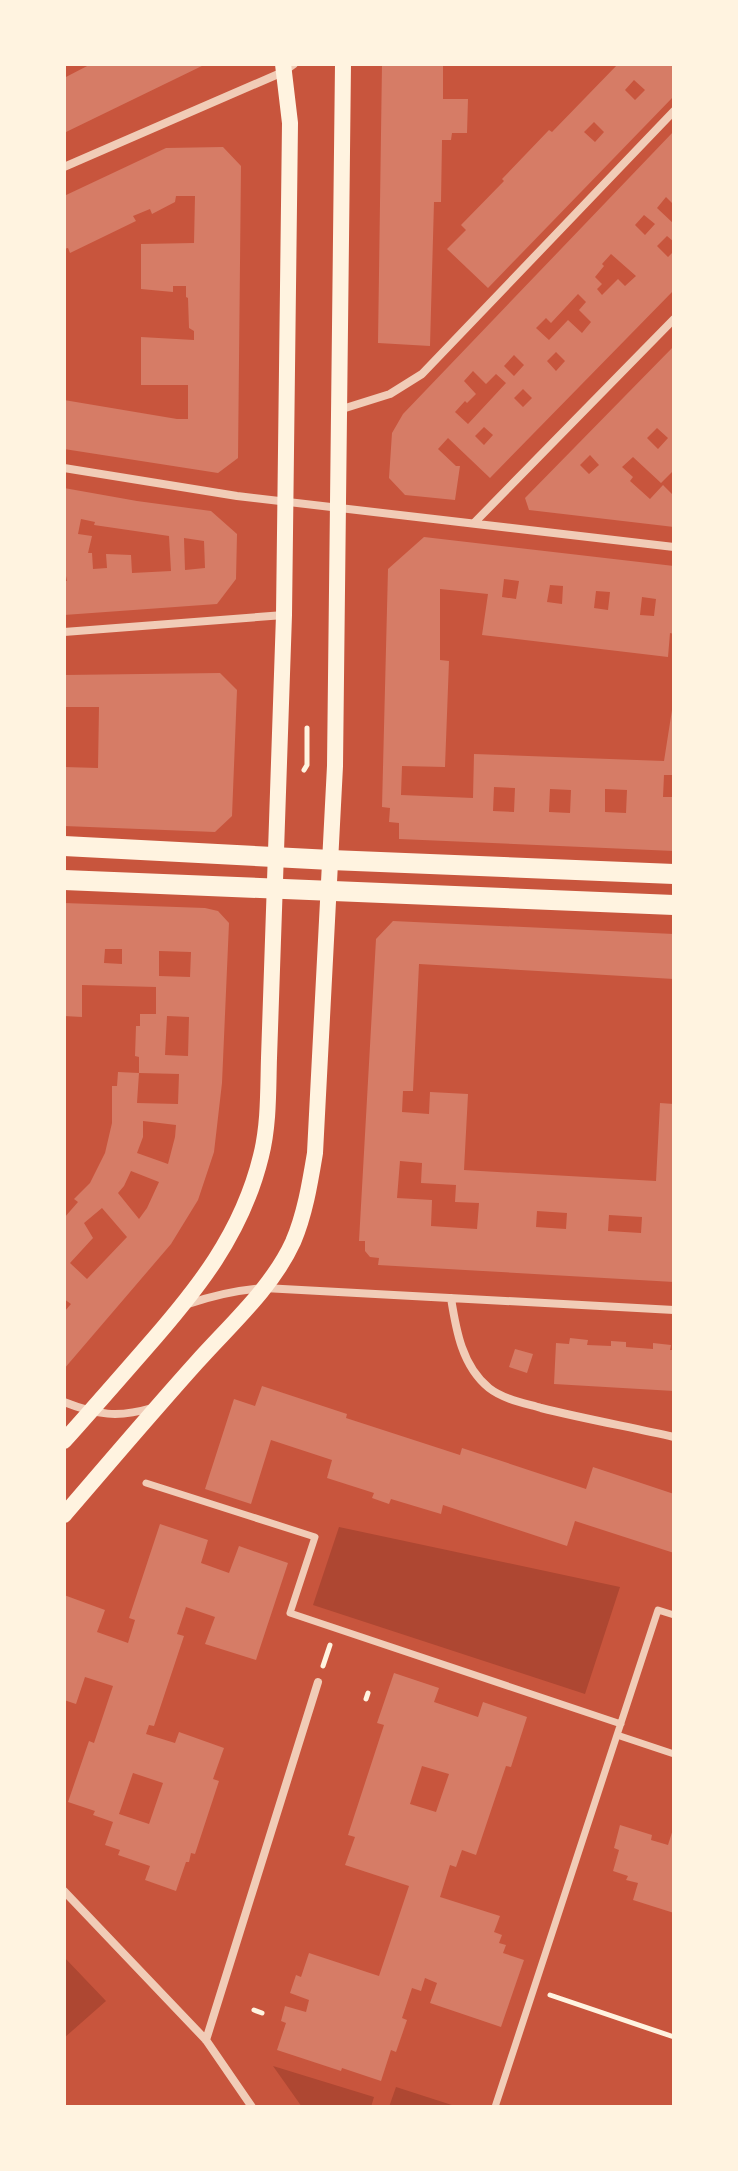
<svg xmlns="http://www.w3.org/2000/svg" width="738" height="2171" font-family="Montserrat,sans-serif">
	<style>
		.green { fill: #ae4732 }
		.building { fill: #d67c66; fill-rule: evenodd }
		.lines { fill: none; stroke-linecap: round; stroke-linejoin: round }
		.path { stroke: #fff3e0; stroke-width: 5 }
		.pedestrian { stroke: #f1ccb7; stroke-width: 7 }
		.minor { stroke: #f1ccb7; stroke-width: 8 }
		.secondary { stroke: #fff3e0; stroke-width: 16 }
		.primary { stroke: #fff3e0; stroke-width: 20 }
	</style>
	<rect width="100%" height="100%" fill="#c8553d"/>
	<path class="green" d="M339 1527 620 1587 585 1694 313 1605Z
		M64 1957 106 2001 64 2038Z
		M273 2066 374 2097 371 2107H302Z
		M396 2087 458 2107H389Z"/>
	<path class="building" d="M91 64H206L64 133V78Z
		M382 64H443V99H468L467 133H452L451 140H442L441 202H434L430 346 378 343Z
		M618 64H674V96L488 288 447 249 466 230 461 225 504 181 502 179 549 130 552 132ZM634 80 645 90 635 100 625 90ZM594 122 604 132 595 142 584 132Z
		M674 131V205L666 197 657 208 674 224V242L667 236 657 246 668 257 674 251V290L490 478 448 438 438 449 456 466H460L455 500 405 495 389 478 392 433 403 414ZM644 215 655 224 645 235 635 225ZM611 254 636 276 625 286 618 279 602 295 597 289 602 284 595 277 604 266 602 264ZM578 294 586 302 579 310 591 322 582 333 568 320 549 340 536 328 546 318 551 323ZM556 352 565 361 556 371 547 361ZM514 355 524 365 514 376 504 366ZM473 371 486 384 496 374 506 383 468 424 455 412 465 401 467 403 476 394 464 381ZM523 389 532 398 523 407 514 398ZM484 427 493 435 484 445 475 436Z
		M223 147 241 166 238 458 218 473 64 449V400L177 419H188V385H141V337L194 340V331L189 328 188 298 186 297V286H173V292L141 289V244L194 243 195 196H176L175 202 152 214 150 209 133 216 136 221 70 253 68 248 64 249V196L166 148Z
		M674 346V470L661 483 633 457 622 467 633 477 630 481 650 499 663 485 674 496V527L529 510 525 498ZM657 428 668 438 658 449 647 438ZM590 455 599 465 589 474 580 465Z
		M64 488 137 501 211 511 237 534 236 579 217 604 64 615V581H67L64 566ZM81 519 95 522 94 525 169 536 171 571 132 573 131 555 106 554 107 568 93 569 92 553H88L92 536 78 534ZM184 538 204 541 205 568 185 570Z
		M424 537 674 566 672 620H674V634L670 633 668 657 482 635 488 594 440 589V660L449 661 445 767 402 766 401 795 473 798 474 754 664 761 672 710H674V775H664L663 797H674V851L399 839V823L389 822 390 808 382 807 388 569ZM504 579 519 581 516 599 502 597ZM550 585 563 586 562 604 547 602ZM596 591 610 592 608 610 594 608ZM642 597 656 599 654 616 640 615ZM494 787 515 788 514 812 493 811ZM550 789 571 790 570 813 549 812ZM605 789 627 790 626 813 605 812Z
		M220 673 237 690 232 816 215 832 64 826V767L98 768 99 707H64V675Z
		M64 903 205 908 218 911 229 923 222 1083 214 1152 198 1200 171 1244 64 1369V1312L71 1304 64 1299V1218L78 1202 74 1199 90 1183 105 1153 112 1123V1086H117L118 1072 139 1073 137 1103 178 1104 179 1074 139 1073V1057L135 1056 136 1026H140V1014H156V987L82 985V1017L64 1016ZM105 949H122V964L104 963ZM159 951 191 952 190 977 159 976ZM167 1016 189 1017 188 1056 165 1055ZM143 1121 176 1125 175 1137 168 1164 137 1153 143 1137ZM131 1171 159 1182 147 1208 139 1219 118 1193 124 1186ZM102 1208 127 1237 87 1279 70 1263 93 1238 84 1223Z
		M393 921 674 934V979L419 964 413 1091H403L402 1112 429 1114 430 1092 468 1094 464 1170 656 1181 660 1103 674 1104V1282L378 1265 379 1258 370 1257 365 1251V1241H359L376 939ZM400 1161 422 1163 421 1183 456 1185 455 1202 479 1203 477 1229 431 1226 432 1200 397 1198ZM537 1211 567 1213 566 1229 536 1227ZM609 1215 642 1217 641 1233 608 1231Z
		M570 1338 588 1340 587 1345 611 1346V1341L626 1342V1347L653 1349V1343L671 1345 670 1350H674V1391L554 1384 556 1343 569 1344Z
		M515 1349 533 1354 527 1373 509 1367Z
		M262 1386 347 1414 346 1418 460 1455 462 1448 586 1489 593 1467 674 1494V1553L575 1521 567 1546 443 1505 441 1514 391 1499 389 1504 372 1498 374 1493 327 1478 332 1460 271 1440 251 1504 205 1489 234 1399 255 1406Z
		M160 1524 208 1540 201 1563 229 1573 239 1546 288 1563 256 1660 205 1644 215 1617 186 1607 177 1634 184 1636 154 1726 149 1725 146 1734 175 1743 179 1732 224 1748 213 1779 219 1781 195 1854 191 1853 189 1862H186L176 1891 145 1880 150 1866 118 1855 120 1850 105 1845 113 1822 93 1815 95 1811 68 1802 89 1741 94 1743 113 1686 85 1677 76 1704 64 1700V1595L105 1610 97 1632 128 1643 135 1620 129 1618ZM133 1773 163 1783 149 1824 119 1814Z
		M394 1673 439 1688 434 1702 478 1717 483 1702 527 1717 511 1767 506 1766 476 1855 462 1850 456 1867 450 1865 440 1897 500 1916 494 1932 502 1935 499 1943 506 1945 503 1953 524 1960 501 2027 430 2003 437 1983 425 1978 421 1991 412 1988 402 2018 407 2020 396 2052 391 2050 381 2081 342 2068 341 2071 277 2050 286 2023 281 2021 285 2006 306 2012 309 2000 290 1993 296 1975 301 1977 309 1953 379 1976 409 1886 345 1865 355 1837 348 1835 384 1725 377 1723ZM422 1766 449 1774 436 1812 410 1804Z
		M620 1825 652 1835 651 1840 668 1845 674 1826V1913L633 1900 638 1883 626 1880 628 1876 613 1871 619 1850 614 1848Z"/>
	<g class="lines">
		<path class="path" d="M304 770 307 765V728
			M323 1666 330 1645
			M366 1699 368 1693
			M550 1995 674 2037
			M254 2010 262 2013"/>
		<path class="pedestrian" d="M146 1483 315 1537 290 1613 621 1724
			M617 1735 674 1754
			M495 2107 658 1610 674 1615"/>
		<path class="minor" d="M64 167 283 72 294 64
			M339 410 390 394 422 374 674 111
			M64 468 237 496 674 547
			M475 522 674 319
			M64 632 284 615
			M451 1298C456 1330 462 1366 489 1388 503 1399 524 1403 541 1408 585 1419 630 1427 674 1437
			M188 1304C214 1295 236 1290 264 1288L674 1310
			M64 1402C97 1415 118 1418 152 1408
			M64 1891 206 2040 252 2107
			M206 2040 318 1682"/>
		<path class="secondary" d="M64 1441C91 1411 118 1380 145 1349 197 1290 242 1234 261 1156 269 1124 268 1091 269 1058L284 615 290 123 283 64
			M64 1515C108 1464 152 1412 197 1362 230 1325 272 1288 293 1242 305 1214 310 1183 315 1153L335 766 343 64"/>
		<path class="primary" d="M64 846 331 860 674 874
			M64 880 674 905"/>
	</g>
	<rect width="738" height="2171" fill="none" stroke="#fff3e0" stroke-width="132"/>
</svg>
